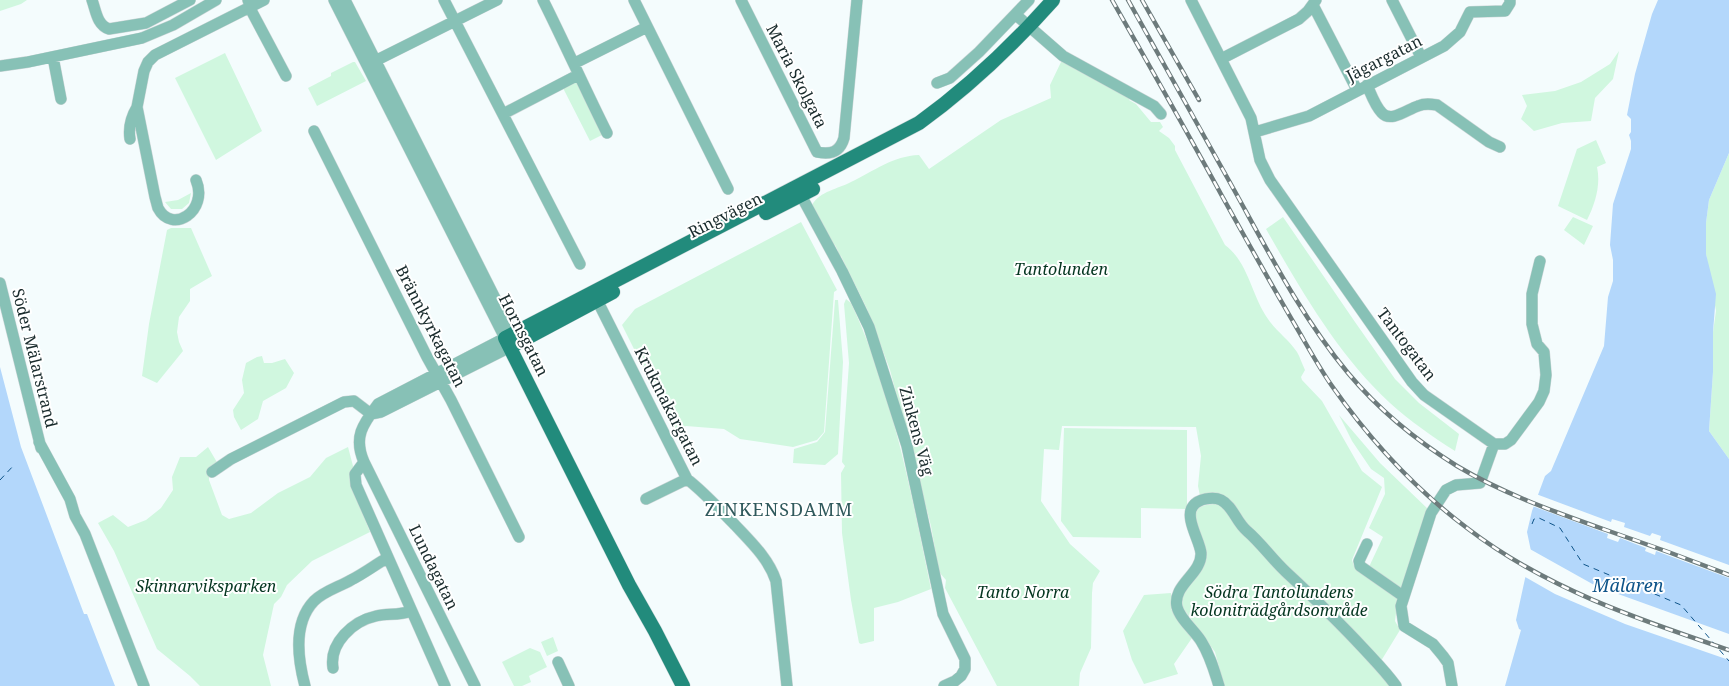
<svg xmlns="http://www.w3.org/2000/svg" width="1729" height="686" font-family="'Noto Serif',serif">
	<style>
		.green { fill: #d0f7df }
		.water { fill: #b3d7fb }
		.pier { fill: #f4fcfd }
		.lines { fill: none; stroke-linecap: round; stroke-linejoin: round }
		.ferry { stroke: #0e5489; stroke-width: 1; stroke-dasharray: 6 5; stroke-linecap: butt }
		.minor-casing { stroke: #cdd6d7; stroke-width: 12 }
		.major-casing { stroke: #cdd6d7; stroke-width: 15 }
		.minor { stroke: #87c1b6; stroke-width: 11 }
		.major { stroke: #228b7c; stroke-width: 14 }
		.rail-casing { stroke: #6d7b7c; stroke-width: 4.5 }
		.rail { stroke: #fff; stroke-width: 2.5; stroke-dasharray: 8; stroke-linecap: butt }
		.labels { text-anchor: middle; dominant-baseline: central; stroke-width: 4; stroke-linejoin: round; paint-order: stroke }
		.street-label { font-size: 16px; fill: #192b2c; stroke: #fff }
		.park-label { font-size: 16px; font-style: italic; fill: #043620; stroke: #fff }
		.neighbourhood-label { font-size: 18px; letter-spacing: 1px; fill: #315a5d; stroke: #fff }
		.water-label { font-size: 18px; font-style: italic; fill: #0e5489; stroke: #fff }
	</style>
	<rect width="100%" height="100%" fill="#f4fcfd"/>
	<path class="green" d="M0 0H27L21 4 0 11Z
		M1619 51 1613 79 1595 98 1591 121 1562 123 1534 131 1521 119 1527 106 1522 95 1555 91 1581 82 1610 64Z
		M225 53 262 131 216 160 175 78Z
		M1062 60 1131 97 1129 100 1136 104 1151 122H1160L1163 127 1159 131 1169 138 1175 146V150L1225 245C1249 263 1251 295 1268 319 1276 331 1289 340 1297 352 1300 357 1302 364 1305 370L1301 377 1302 380 1322 401 1362 471 1382 487 1352 560 1354 566 1398 598 1395 621 1400 630 1381 661 1392 686H1224L1215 652 1183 608C1176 587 1202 576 1206 558 1202 545 1185 512 1203 506 1212 503 1222 504 1231 503L1222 494 1210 493 1200 496 1198 486 1201 456 1196 427 1062 426 1059 450 1044 449 1041 501 1070 544 1100 571 1093 583 1092 593 1091 648 1080 673 1079 686H997L945 588 946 580 939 572 931 526 890 370 867 309 841 256 838 255V251L835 245 833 244 812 205C820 191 838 189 851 182 874 171 893 156 919 155L929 169 1001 120 1051 98 1050 85Z
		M353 62H355L366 81 317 106 308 88 331 76V73Z
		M577 81 604 134 590 141 563 88Z
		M1596 140 1606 163 1597 167C1601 185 1595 204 1587 220L1558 206 1577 149Z
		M1729 153V459L1709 431 1713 372V332L1716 311 1706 254V223L1709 200Z
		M191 193 189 203 182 209H171L165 202 178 200Z
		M1283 217 1355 322 1395 379 1419 403 1459 434 1455 451C1433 437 1410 421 1390 403 1338 355 1301 290 1266 229Z
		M1573 217 1593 226 1584 245 1564 230Z
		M801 222 837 290 834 292 824 432 817 440 793 447 740 439 724 429 686 426 675 431 622 325 635 309Z
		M171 228H191L212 276 190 289V301L179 317 177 332 179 342 183 351 157 383 142 376 149 324 167 230Z
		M846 299 851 303C893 393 911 492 931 589L898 602 874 608V641L861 644 859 643 851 600 842 533 841 473 845 466 842 462 849 363 844 304Z
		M835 300H838L843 362 838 454 825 465 793 463 794 449 817 442 825 432Z
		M262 356 264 363H272L285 359 294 373 286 388 263 401 258 419 241 430 234 417 233 410 244 393 242 380 246 363 257 357Z
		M1339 415 1380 463 1429 510 1403 588 1397 590 1368 569 1383 537 1369 528 1385 494 1384 478 1371 469 1352 441Z
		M1064 428 1187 430V509L1141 508V538L1073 537 1061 521Z
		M208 447 218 464 209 471V480L222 515 229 519 251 513 278 493 310 477 326 458 348 447 353 466 352 486 370 532 312 561 287 585 281 597 274 604 263 655 271 686H200L190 676 157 649 114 551 98 523 113 515 128 527 146 520 161 508 173 490 172 477 180 457H196Z
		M1171 593V609L1192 638 1174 664 1178 674 1144 684 1132 660 1123 631 1144 595Z
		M553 637 558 651 547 656 541 642Z
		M530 648 540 652 547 667 529 676 531 682 522 686H514L502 662Z"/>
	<path class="water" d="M1658 0H1729V153L1709 200 1706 223V254L1716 294 1713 332V372L1709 431 1729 459V686H1505L1521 630 1519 629 1516 620 1531 551 1527 532 1532 511 1545 476 1551 471 1604 346 1608 297 1613 281V260L1610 245 1613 204 1631 149V141L1629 135 1631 132V119L1627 115 1635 74 1652 14Z
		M0 367 21 447 84 614H87L115 686H0Z"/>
	<path class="pier" d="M1536 494 1611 522 1612 519 1625 523 1624 527 1650 536 1652 533 1661 536 1660 540 1729 565V578L1656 551 1655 555 1645 551 1646 548 1620 538 1618 542 1607 538 1608 534 1535 507 1531 506Z
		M1528 548 1596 586 1729 634V660L1625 624 1555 594 1527 578 1523 576Z"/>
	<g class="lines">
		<path class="ferry" d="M0 480 15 464
			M1532 524 1534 519 1539 518 1560 528 1583 564 1681 605 1729 661"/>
		<defs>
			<path id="minor" d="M92 0C96 11 97 25 109 29L146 23 190 0
				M248 0 252 12 286 76
				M334 0 505 338 378 404C363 424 353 437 364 462L475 686
				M345 0 513 334
				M444 0 580 264
				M543 0C565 44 585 89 607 133
				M634 0 728 189
				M741 0 817 152C831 155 840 152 844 138L857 0
				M1191 0 1251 118 1260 160 1270 180 1412 382 1424 395 1494 444H1505L1511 440 1539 402 1544 391 1546 375 1544 352 1537 344 1532 324V294L1540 261
				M1392 0 1421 57
				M1313 5 1357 90
				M1016 15 1063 56 1154 106 1161 114
				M53 57 61 99
				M1221 59 1299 19 1308 11 1316 0
				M575 63 647 27
				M369 64 497 0
				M0 66 28 62 142 38 173 25 216 0
				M937 83 950 78 979 52 1029 0
				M1367 85C1371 94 1375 106 1382 113 1391 123 1408 109 1418 106 1425 103 1431 104 1437 105L1489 142 1500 147
				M503 114 578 75
				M314 131 427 357 451 400 519 537
				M1255 132 1309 116 1444 46 1460 32 1470 12 1505 11 1510 3V0
				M130 139C128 126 131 117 137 107
				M196 180C209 211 172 235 158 208 157 205 156 200 155 197L137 107 144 71 148 62 155 55 264 0
				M797 188 842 271 869 327 907 446 943 614 965 659V669L961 676 955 681 944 686
				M0 283 41 448
				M594 294 687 479C705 493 719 509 735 525 751 542 769 559 776 581L787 686
				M371 414 381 412 510 347
				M39 442 70 499 75 516 85 534 144 686
				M364 462 355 474 356 485 445 686
				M212 472 231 459 344 402 354 401 371 414
				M646 499 687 479
				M1367 544 1359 561 1360 566 1403 596
				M558 662 569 686
				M333 668C329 643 353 621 376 616 389 613 397 616 411 611
				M305 686C298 660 293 623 314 601 324 591 339 587 351 580 363 574 375 565 387 558
				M1219 686C1214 670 1210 655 1201 641 1194 630 1180 619 1177 607 1172 585 1202 574 1201 553 1200 541 1184 517 1193 506 1198 499 1213 496 1221 500 1233 506 1236 522 1247 531 1261 543 1272 559 1286 572 1313 597 1339 622 1364 649 1375 661 1387 673 1396 686
				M1452 686 1448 663 1443 656 1433 644 1404 626 1401 606 1431 513 1446 490 1456 485 1480 483 1494 444"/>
			<path id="major" d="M766 213 813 189
				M510 347 613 292
				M683 686 655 631 629 585 505 338 919 123C969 87 1012 46 1053 0"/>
		</defs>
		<use href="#minor" class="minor-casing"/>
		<use href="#major" class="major-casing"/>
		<use href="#minor" class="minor"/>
		<use href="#major" class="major"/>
		<defs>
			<path id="rail" d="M1112 0C1149 65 1186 130 1222 196 1247 241 1272 286 1298 330 1309 349 1320 369 1332 386 1370 440 1415 489 1467 528 1545 588 1637 619 1729 650
				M1128 0C1161 60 1195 119 1228 179 1265 245 1299 314 1348 373 1378 409 1417 441 1457 466 1504 494 1555 512 1606 530 1647 544 1688 559 1729 575
				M1142 0 1199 100"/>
		</defs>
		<use href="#rail" class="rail-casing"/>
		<use href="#rail" class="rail"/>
	</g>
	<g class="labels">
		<g class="street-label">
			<text transform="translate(1384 58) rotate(-27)">Jägargatan</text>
			<text transform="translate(797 76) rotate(63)">Maria Skolgata</text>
			<text transform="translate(725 215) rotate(-27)">Ringvägen</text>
			<text transform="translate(431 326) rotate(63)">Brännkyrkagatan</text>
			<text transform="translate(524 335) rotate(63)">Hornsgatan</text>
			<text transform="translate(1407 344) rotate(53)">Tantogatan</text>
			<text transform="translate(35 358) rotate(76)">Söder Mälarstrand</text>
			<text transform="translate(669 406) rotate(63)">Krukmakargatan</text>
			<text transform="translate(917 431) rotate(75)">Zinkens Väg</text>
			<text transform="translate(434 567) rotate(64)">Lundagatan</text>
		</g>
		<g class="park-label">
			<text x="1061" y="269">Tantolunden</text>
			<text x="206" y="586">Skinnarviksparken</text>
			<text x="1023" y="592">Tanto Norra</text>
			<text x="1279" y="592">Södra Tantolundens<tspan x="1279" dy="18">koloniträdgårdsområde</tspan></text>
		</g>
		<g class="neighbourhood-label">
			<text x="779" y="509">ZINKENSDAMM</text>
		</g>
		<g class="water-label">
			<text x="1628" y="585">Mälaren</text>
		</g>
	</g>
</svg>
